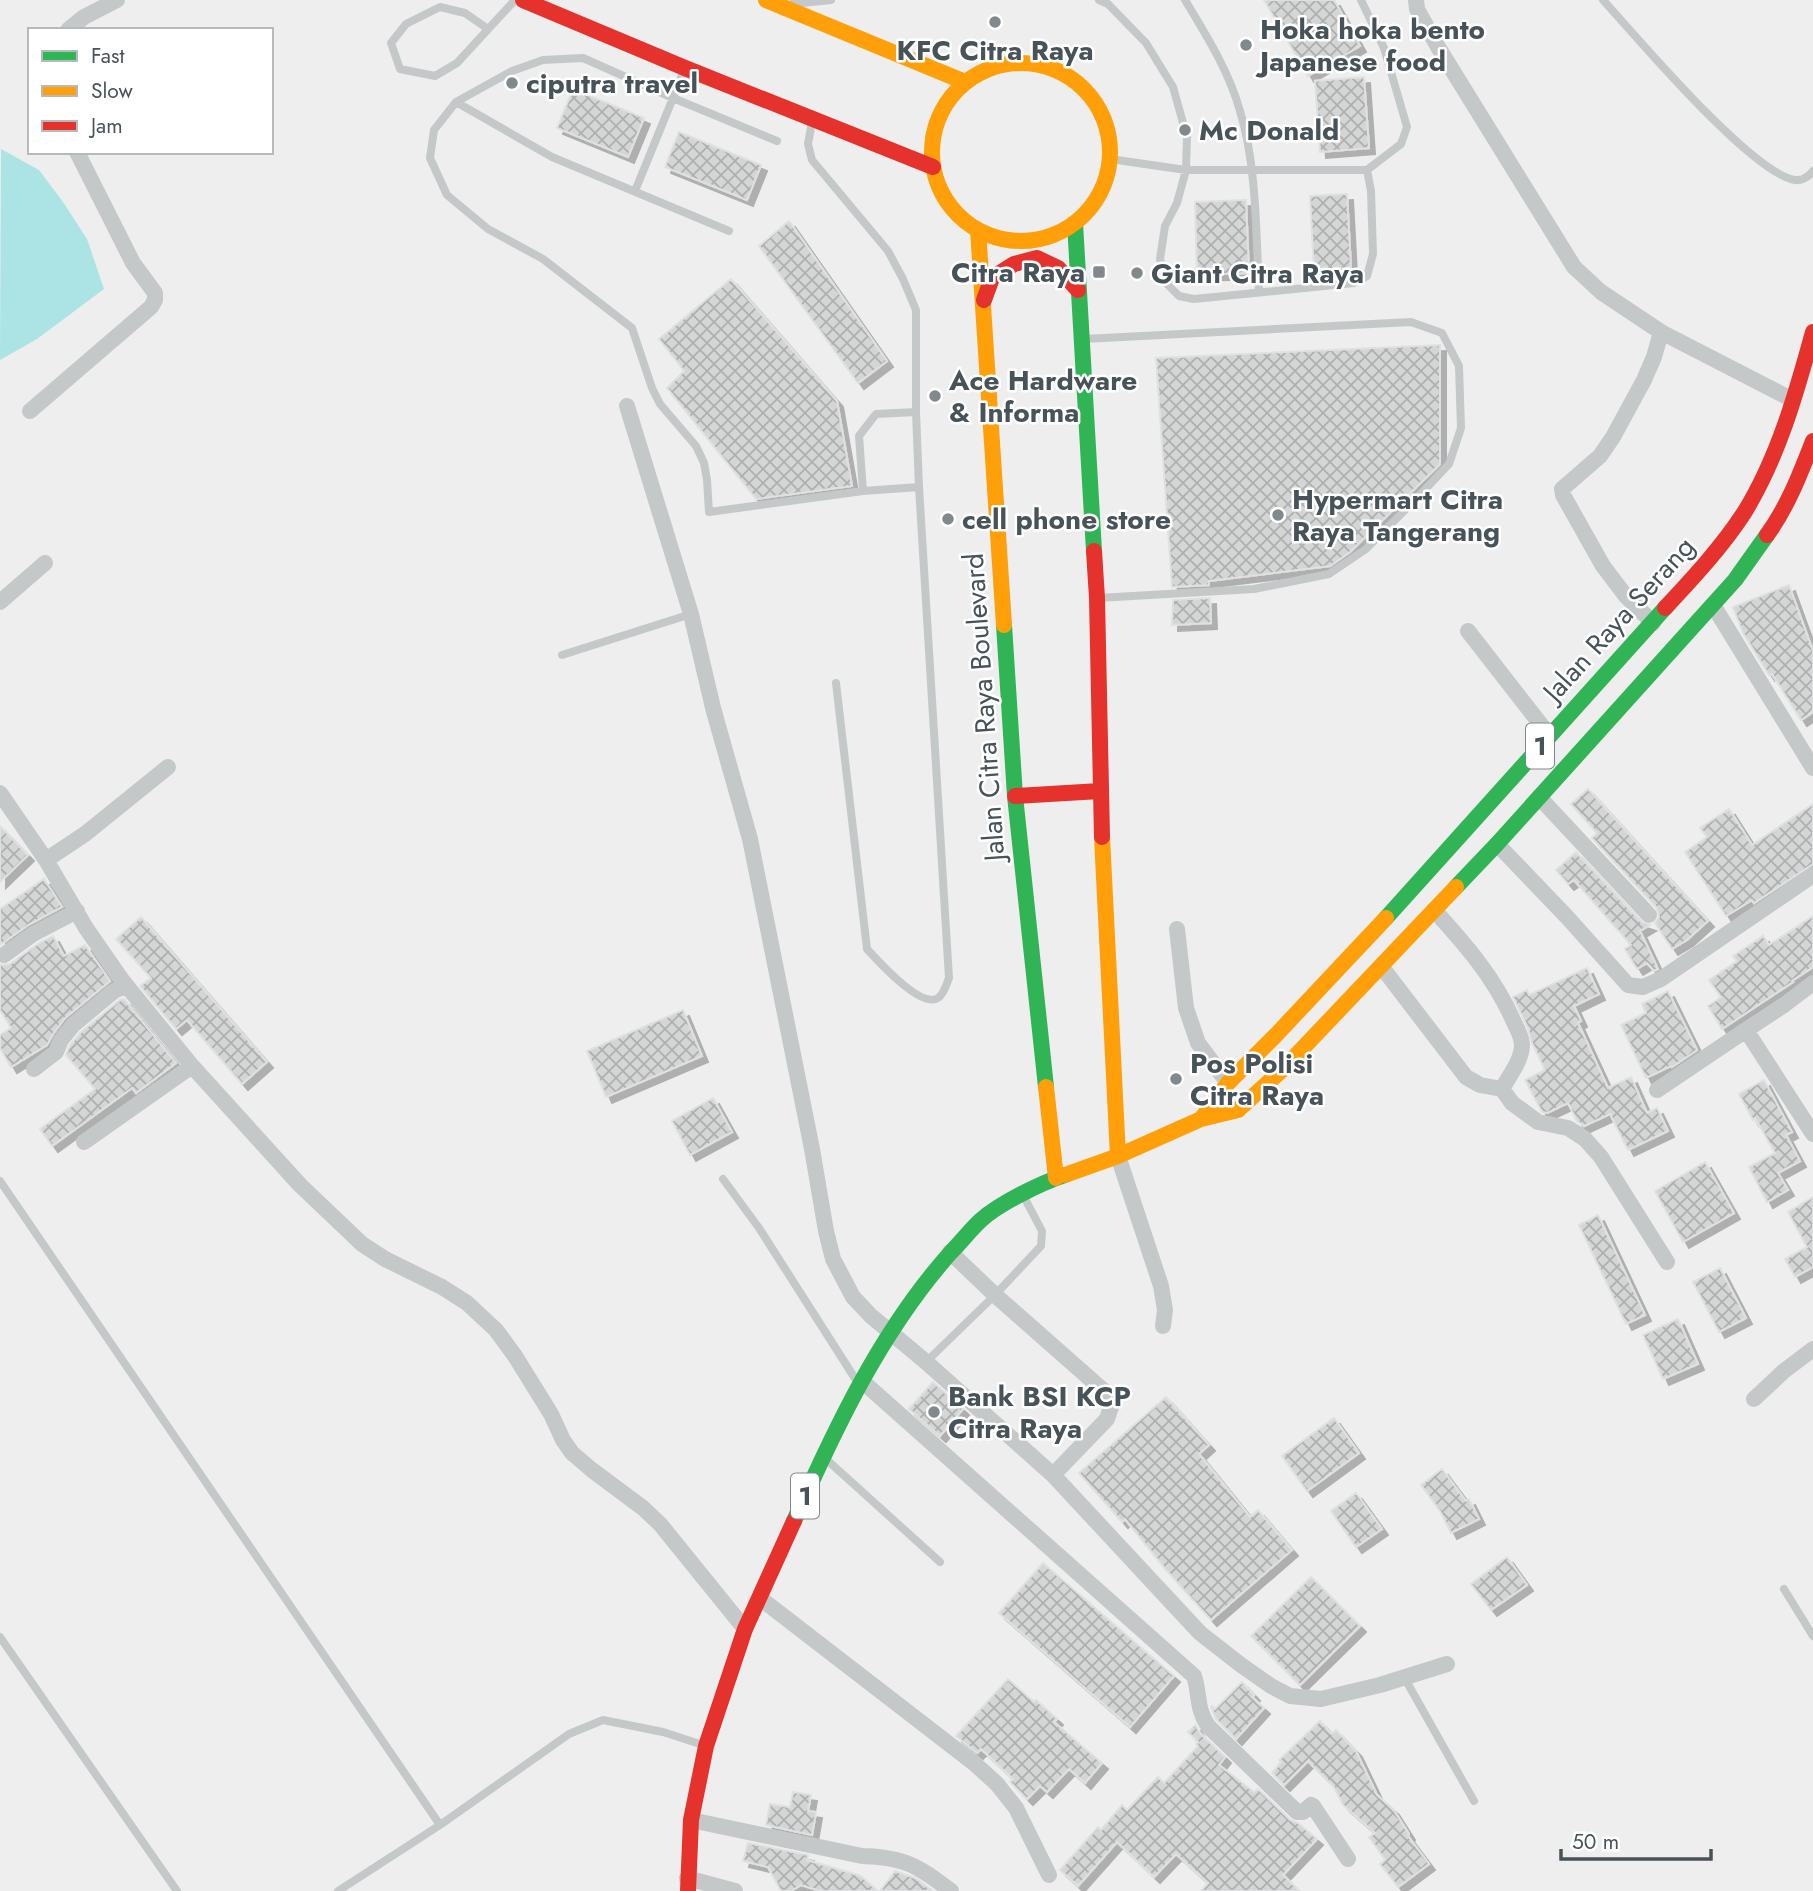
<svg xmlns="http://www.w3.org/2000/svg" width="1813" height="1891" font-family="Jost,sans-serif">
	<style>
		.water { fill: #ace4e5 }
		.building { fill: url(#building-cross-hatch); stroke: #dfe0e1; stroke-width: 2; filter: url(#shadow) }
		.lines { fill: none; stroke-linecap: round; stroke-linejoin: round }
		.lane { stroke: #c5c8c9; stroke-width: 8 }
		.street { stroke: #c5c8c9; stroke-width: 16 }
		.fast { stroke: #30b455; stroke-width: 16 }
		.slow { stroke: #ff9f0a; stroke-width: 16 }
		.jam { stroke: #e5322d; stroke-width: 16 }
		.poi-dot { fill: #81898c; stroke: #fff; stroke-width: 2.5 }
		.labels { text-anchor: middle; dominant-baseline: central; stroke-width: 5; stroke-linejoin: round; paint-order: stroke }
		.shield { fill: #fff; stroke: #7e878a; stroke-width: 2 }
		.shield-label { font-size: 26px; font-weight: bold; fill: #475358 }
		.poi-label { font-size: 28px; font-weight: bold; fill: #475358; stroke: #fff; text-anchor: start }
		.street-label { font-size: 28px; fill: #475358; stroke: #fff }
	</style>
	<defs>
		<pattern id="building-cross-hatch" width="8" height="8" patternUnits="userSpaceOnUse" patternTransform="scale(1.75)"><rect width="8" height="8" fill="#d4d6d6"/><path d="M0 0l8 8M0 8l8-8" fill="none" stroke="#aeb0b0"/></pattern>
		<filter id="shadow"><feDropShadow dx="6" dy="6" stdDeviation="0" flood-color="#0004"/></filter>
	</defs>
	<rect width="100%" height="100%" fill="#eee"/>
	<path class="water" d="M1 149 39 170 63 202 87 239 104 289 37 339 0 360Z"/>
	<path class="building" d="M1264 0H1334L1360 46 1308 76Z
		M1364 77 1369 148 1320 152 1315 81Z
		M573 89 644 118 628 157 557 128Z
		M679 132 761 165 747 200 665 167Z
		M1347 194 1351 268 1314 270 1310 196Z
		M1246 200 1249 273 1197 275 1195 202Z
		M789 221 887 361 858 383 759 246Z
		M731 279 837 401 852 486 756 499 667 388 684 371 659 339Z
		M1440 345V464L1350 552 1330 566 1209 581V585L1172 587 1156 358Z
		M1789 585 1813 651V712L1801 720 1772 674 1769 675 1743 633 1733 607Z
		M1210 598 1211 623 1172 625 1173 600Z
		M1588 789 1708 921 1687 940 1672 949 1655 923 1659 917 1657 908 1592 838 1597 833 1571 804Z
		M1813 804V864L1754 903 1752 900 1726 916 1685 852 1707 837 1700 828 1729 809 1752 845Z
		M0 826 28 855 0 882Z
		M1576 852 1641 922 1650 925 1640 931 1658 969 1654 971 1647 963 1637 969 1625 949 1631 945 1574 880 1568 884 1556 870Z
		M44 879 62 907 28 925 0 945V909Z
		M1813 916V967L1792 981 1793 982 1722 1029 1708 1006 1721 997 1709 980 1737 961 1733 956 1763 936 1769 945Z
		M141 917 267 1062 242 1084 187 1020 176 1029 140 986 151 978 116 939Z
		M53 936 64 956 85 945 110 981 65 1018 53 1034 47 1045 11 1067 0 1048V1035L11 1028 0 1010V965L10 964 39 943Z
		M1587 968 1599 994 1574 1006 1581 1021 1578 1023 1608 1088 1631 1077 1647 1113 1657 1108 1668 1131 1628 1150 1610 1114 1584 1126 1577 1121 1568 1103 1547 1113 1542 1112 1525 1080 1545 1070 1532 1043 1528 1028 1513 997 1527 990 1529 995Z
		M1668 991 1697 1050 1672 1067 1671 1066 1646 1078 1621 1025 1646 1013 1642 1004Z
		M124 999 176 1063 136 1093 132 1088 52 1146 40 1129 95 1089 66 1055 70 1045 81 1032 120 1000Z
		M683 1010 702 1056 606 1097 587 1051Z
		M1764 1080 1792 1132 1786 1135 1800 1161 1778 1173 1788 1190 1767 1202 1749 1167 1775 1153 1755 1118 1753 1120 1739 1094Z
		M713 1098 732 1132 690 1155 672 1121Z
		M1705 1162 1734 1213 1683 1242 1655 1191Z
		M1813 1197V1267L1795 1277 1785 1259 1807 1247 1788 1212Z
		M1598 1215 1645 1315 1626 1324 1579 1225Z
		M1720 1268 1746 1318 1719 1332 1693 1282Z
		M1678 1319 1698 1364 1663 1379 1643 1335Z
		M933 1382 963 1409 940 1436 909 1409Z
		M1166 1397 1209 1445 1199 1454 1250 1517 1258 1510 1292 1550 1211 1620 1166 1570 1125 1519 1122 1522 1079 1473Z
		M1334 1418 1359 1453 1307 1491 1282 1456Z
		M1442 1469 1466 1501 1469 1499 1479 1519 1451 1533 1440 1511 1421 1485Z
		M1356 1493 1382 1529 1356 1547 1331 1511Z
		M1507 1557 1527 1585 1491 1610 1471 1584Z
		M1043 1563 1174 1676 1130 1727 999 1613Z
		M1311 1577 1360 1626 1300 1685 1251 1636Z
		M1008 1679 1034 1702 1036 1700 1057 1719 1054 1722 1102 1763 1085 1783 1069 1769 1047 1792 1040 1786 1027 1799 1010 1782 1013 1779 981 1749 977 1753 956 1736Z
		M1242 1682 1254 1695 1252 1697 1264 1708 1236 1739 1216 1719 1211 1707 1212 1706 1215 1709Z
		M1320 1721 1332 1734 1336 1730 1356 1751 1377 1795 1393 1809 1409 1834 1408 1836 1429 1864 1398 1887 1380 1864 1385 1860 1369 1837 1375 1833 1343 1805 1334 1787 1308 1761 1284 1785 1272 1773 1281 1762 1279 1760Z
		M1195 1725 1200 1733 1225 1757 1219 1765 1254 1792 1258 1789 1290 1820 1298 1823 1317 1839 1283 1875 1300 1891H1201L1208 1883 1176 1854 1154 1877 1117 1842 1078 1886 1060 1870 1098 1827 1101 1830 1122 1805 1127 1810 1158 1777 1164 1783 1198 1746 1196 1744 1198 1742 1188 1732Z
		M793 1792 811 1795 808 1811 816 1812 812 1835 766 1825 770 1804 790 1807Z
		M748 1843 808 1855 807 1860 861 1876 878 1891H820L801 1885 791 1891H781L768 1867 743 1861Z
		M895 1871 915 1878 933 1891H880Z"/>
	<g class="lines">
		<path class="lane" d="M1099 0 1108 4 1146 43 1173 87 1187 137 1186 170 1177 203 1165 226 1160 259 1168 285 1179 296 1194 299 1354 283 1367 276 1373 254 1371 191 1367 170
			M1185 0C1206 35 1229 71 1240 111 1257 166 1256 235 1259 293
			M1603 0C1637 37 1751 173 1795 180 1803 181 1808 177 1813 171
			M792 4 831 0
			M488 29 465 13 440 7 406 24 391 43 400 69 435 76 457 63 515 0
			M684 70 673 98 583 58 543 60 512 71 456 102 434 130 430 158 447 195 488 229 543 259 632 328 652 388 660 404 696 446 704 463 707 480 709 512 863 491 919 487
			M456 102 552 157 729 231
			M812 122 808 144 812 160 888 251 903 279 916 310V412L919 487 949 978C946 985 944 994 938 998 921 1009 878 961 867 949L836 683
			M1110 159 1186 170H1367L1401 144 1407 127 1384 48 1361 0
			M635 191 673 98 777 141
			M1084 339 1411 322 1442 333 1459 366 1461 428 1449 464 1417 498 1366 549 1329 574 1254 589 1098 598
			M863 491 859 436 876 414 916 412
			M562 655 691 614
			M723 1179 759 1228 856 1380
			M0 1181 440 1825
			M926 1362 995 1295 1041 1246 1042 1231 1024 1197
			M827 1460 940 1562
			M1784 1589 1813 1636
			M0 1637 177 1891
			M1404 1677 1474 1801
			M338 1891 440 1825 569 1734 603 1720 663 1732 703 1745"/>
		<path class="street" d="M1416 0 1417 9 1438 47 1574 267 1601 292 1661 332 1654 357 1644 380 1613 437 1600 456 1562 489 1563 495 1603 566 1625 595 1653 623
			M68 30 84 17 117 0
			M1661 332 1793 400
			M627 406 691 614 713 708 750 839 812 1149 826 1231 833 1259 853 1297 871 1316 926 1362 1053 1475 1200 1633 1241 1665 1271 1686 1290 1696 1321 1699 1380 1685 1447 1664
			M30 411 151 307 155 300V293L133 263 77 152
			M0 602 45 563
			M1713 605 1813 768
			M1468 631 1549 735
			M0 793 46 860 86 928 122 980 192 1066 300 1185 362 1244 385 1259 442 1287 467 1303 496 1330 515 1356 551 1414 563 1440 572 1453 592 1470 643 1508 660 1524 745 1629
			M1539 797 1649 915
			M1497 844 1567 917 1628 985 1643 987 1661 979 1813 875
			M46 860 85 834 168 767
			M1434 910C1465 944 1494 977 1513 1020 1516 1027 1522 1036 1522 1045 1522 1060 1509 1076 1502 1089
			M1177 929 1186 1008 1198 1043 1228 1083
			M4 955 33 934 77 911
			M1381 966 1466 1077 1480 1085 1502 1089 1512 1103 1538 1122 1568 1128 1585 1139 1601 1157 1667 1262
			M1813 983 1784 1005 1746 1030 1813 1134
			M34 1069 56 1052 61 1040 73 1025 114 991 125 986
			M1657 1090 1746 1030
			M84 1142 192 1066
			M1118 1156 1161 1286 1165 1310 1163 1326
			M950 1252 995 1295 1104 1391 1111 1407 1107 1419 1053 1475
			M862 1381 1194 1676C1200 1694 1196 1708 1208 1726L1297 1812H1303L1311 1805 1313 1806 1348 1859
			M1754 1399 1784 1371 1813 1349
			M760 1598 975 1764 997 1784 1016 1808 1049 1875
			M691 1820 862 1856C905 1857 918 1866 951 1891
			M687 1878 735 1891"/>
		<path class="fast" d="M1075 223 1094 551
			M1004 625 1015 796 1046 1087
			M1456 887 1497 844 1735 580 1767 535
			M1386 918 1665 608
			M794 1521C836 1426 882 1329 952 1251 962 1241 971 1229 981 1220 1000 1203 1041 1183 1065 1175"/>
		<path class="slow" d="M766 0 965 82
			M932 152a89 89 0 1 1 178 0a89 89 0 1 1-178 0Z
			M978 230 1004 625
			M1102 837 1118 1156
			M1046 1087 1056 1178
			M1201 1119 1228 1083 1275 1036 1386 918
			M1065 1175 1118 1156 1201 1119 1238 1110 1283 1069 1456 887"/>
		<path class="jam" d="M523 0 685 68 933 167
			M984 300 992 278 1014 264 1037 258 1058 268 1078 290
			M1767 535C1788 506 1800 474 1813 441
			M1094 551 1097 598 1102 837
			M1665 608C1693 578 1721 548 1744 513 1778 458 1796 394 1813 332
			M1015 796 1100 791
			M688 1891 691 1820 706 1746 745 1629 794 1521"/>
	</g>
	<g class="poi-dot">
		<circle cx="995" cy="22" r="7"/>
		<circle cx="1246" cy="45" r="7"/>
		<circle cx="512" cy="83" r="7"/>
		<circle cx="1185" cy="130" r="7"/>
		<rect x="1092" y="265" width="14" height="14" rx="3.5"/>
		<circle cx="1137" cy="273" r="7"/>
		<circle cx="935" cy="396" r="7"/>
		<circle cx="1278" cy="515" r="7"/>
		<circle cx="948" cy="519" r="7"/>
		<circle cx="1176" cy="1079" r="7"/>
		<circle cx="934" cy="1412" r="7"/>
	</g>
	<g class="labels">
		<g class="shield">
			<rect x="1526" y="723.5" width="28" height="45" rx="5"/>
			<rect x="791" y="1473.5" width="28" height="45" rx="5"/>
		</g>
		<g class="shield-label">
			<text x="1540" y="746">1</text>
			<text x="805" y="1496">1</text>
		</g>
		<g class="poi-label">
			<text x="1260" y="29">Hoka hoka bento<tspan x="1260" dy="32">Japanese food</tspan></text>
			<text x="995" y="50" text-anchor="middle">KFC Citra Raya</text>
			<text x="526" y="83">ciputra travel</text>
			<text x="1199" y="130">Mc Donald</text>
			<text x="1085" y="272" text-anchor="end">Citra Raya</text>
			<text x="1151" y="273">Giant Citra Raya</text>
			<text x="949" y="380">Ace Hardware<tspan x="949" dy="32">&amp; Informa</tspan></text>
			<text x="1292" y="499">Hypermart Citra<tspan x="1292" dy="32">Raya Tangerang</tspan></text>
			<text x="962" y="519">cell phone store</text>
			<text x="1190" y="1063">Pos Polisi<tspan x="1190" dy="32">Citra Raya</tspan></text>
			<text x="948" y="1396">Bank BSI KCP<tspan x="948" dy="32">Citra Raya</tspan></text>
		</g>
		<g class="street-label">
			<text transform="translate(1619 619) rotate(-48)">Jalan Raya Serang</text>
			<text transform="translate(984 707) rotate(-94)">Jalan Citra Raya Boulevard</text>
		</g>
	</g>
	<rect x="28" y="28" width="245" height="126" fill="#ffffff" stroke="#b5babc" stroke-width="2"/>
	<rect x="42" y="51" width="35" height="10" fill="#30b455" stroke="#b5babc" stroke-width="2"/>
	<text x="91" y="63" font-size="21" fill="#475358">Fast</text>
	<rect x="42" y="86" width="35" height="10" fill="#ff9f0a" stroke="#b5babc" stroke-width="2"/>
	<text x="91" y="98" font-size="21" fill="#475358">Slow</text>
	<rect x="42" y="121" width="35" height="10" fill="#e5322d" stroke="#b5babc" stroke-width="2"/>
	<text x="91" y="133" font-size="21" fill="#475358">Jam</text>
	<path d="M1561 1849v10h150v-10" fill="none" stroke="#475358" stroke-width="3.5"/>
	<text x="1572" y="1849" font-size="21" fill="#475358" stroke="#ffffff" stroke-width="5" paint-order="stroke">50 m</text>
</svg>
